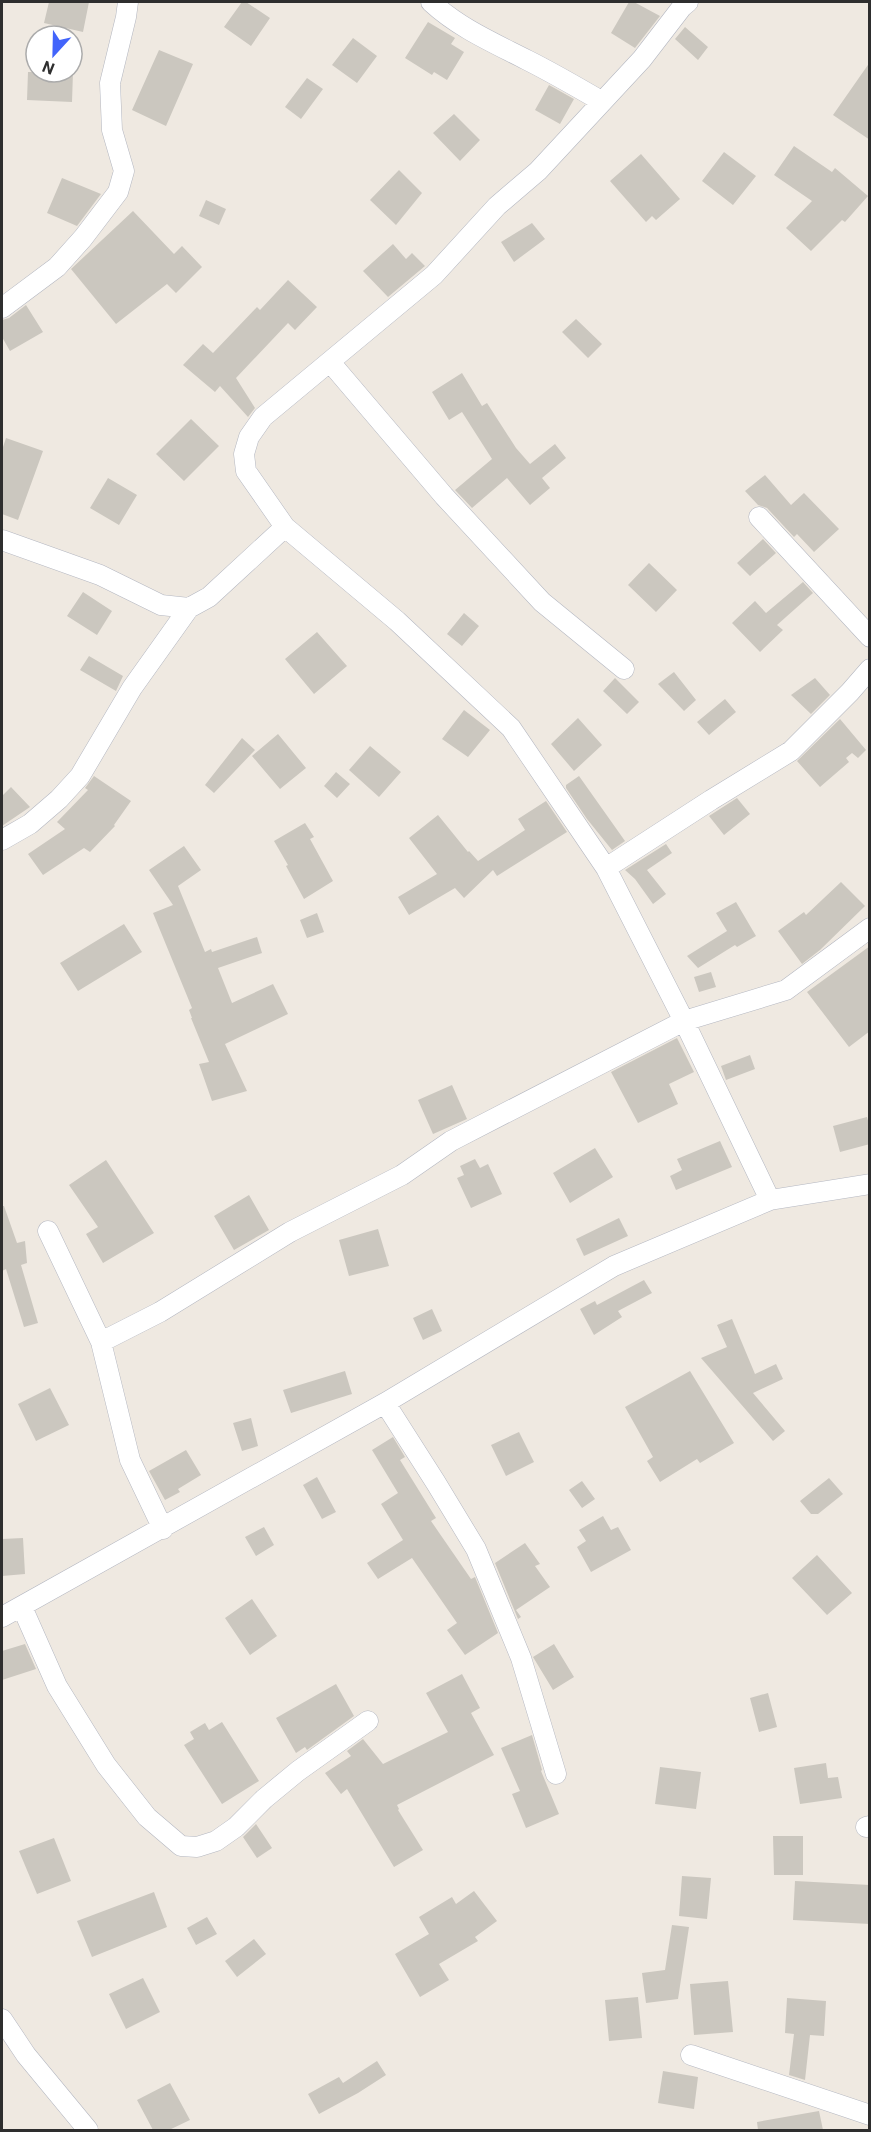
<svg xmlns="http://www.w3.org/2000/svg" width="871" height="2132" font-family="Roboto,sans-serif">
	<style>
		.building { fill: #cbc7bf }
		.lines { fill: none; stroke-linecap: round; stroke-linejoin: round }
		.minor-casing { stroke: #b4b7c1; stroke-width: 21 }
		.minor { stroke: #fff; stroke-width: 20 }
	</style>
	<rect width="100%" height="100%" fill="#efe9e1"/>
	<path class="building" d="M49 2H89L83 32 44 23Z
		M242 2H246L270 18 251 46 224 27Z
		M629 2H634L660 16 635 48 611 33Z
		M428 22 455 38 451 44 464 52 447 80 434 72 432 75 405 58Z
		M685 27 708 47 698 60 675 39Z
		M353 38 377 56 357 83 332 65Z
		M159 50 193 64 166 126 132 110Z
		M870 62V140L833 115Z
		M28 72H73L72 102 27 100Z
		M307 78 323 89 301 119 285 107Z
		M549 85 574 99 560 124 535 110Z
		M454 114 480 140 460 161 433 133Z
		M794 146 832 172 835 168 868 196 845 222 842 220 811 251 786 228 812 201 774 175Z
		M724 152 756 176 733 205 702 181Z
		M641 154 680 199 656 220 652 216 646 222 610 181Z
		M399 170 422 193 396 225 370 200Z
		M62 178 101 194 77 226 47 213Z
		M206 200 226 209 219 225 199 216Z
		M133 211 174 254 182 246 202 267 176 293 167 284 116 324 71 269Z
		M532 223 545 239 514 262 501 242Z
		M393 244 406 259 412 253 425 266 388 297 363 271Z
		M288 280 317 307 295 330 288 323 236 378 255 408 248 417 220 386 215 392 183 365 203 344 213 353 257 307 260 310Z
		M26 305 43 332 10 351 2 337V320L9 318Z
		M576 319 602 344 588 358 562 332Z
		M462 373 482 406 487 403 516 448 530 464 555 444 566 458 542 478 550 488 530 505 507 478 472 508 455 490 492 459 462 412 449 420 432 392Z
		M191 419 219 446 184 481 156 454Z
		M6 438 43 451 18 520 2 514V450Z
		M765 475 791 505 804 493 839 529 814 552 797 534 794 537 767 508 758 505 745 491Z
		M108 478 137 495 119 525 90 508Z
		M763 539 776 553 750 576 737 563Z
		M649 563 677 590 656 612 628 585Z
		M803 582 813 593 777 625 783 630 760 652 732 623 755 601 766 613Z
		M83 592 112 611 97 635 67 616Z
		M464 613 479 626 462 646 447 634Z
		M317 632 347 666 314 694 285 659Z
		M89 656 123 676 116 691 80 670Z
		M674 672 696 700 684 711 658 684Z
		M615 678 639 702 627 714 603 691Z
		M815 678 830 695 811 714 791 695Z
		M725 699 736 712 709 735 697 722Z
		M464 710 490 730 468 757 442 739Z
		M578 718 602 745 574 771 551 744Z
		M840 719 866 750 858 758 852 753 846 758 849 762 820 787 797 761Z
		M278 734 306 768 280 789 252 756Z
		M242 738 255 750 214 793 205 785Z
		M370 746 401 772 379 797 349 770Z
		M336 772 350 784 337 798 324 786Z
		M94 776 131 801 114 825 115 826 90 852 84 848 43 875 28 854 65 829 57 822 88 790 85 788Z
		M579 776 625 841 612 850 587 819 566 788V785Z
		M11 787 30 807 2 826V796Z
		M737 798 750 814 724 835 709 816Z
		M546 801 567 832 497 876 493 870 464 898 455 888 409 915 398 897 437 874 409 838 438 815 468 852 469 851 478 861 525 830 518 819Z
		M305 823 314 837 310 839 333 881 304 899 286 866 288 865 274 841Z
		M666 844 672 853 647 870 666 894 653 904 635 879 625 870Z
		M184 846 201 870 178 886 205 952 211 949 212 952 257 937 262 953 218 968 232 1003 273 984 288 1014 225 1044 247 1091 212 1101 199 1064 209 1062 191 1018H192L189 1010 192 1008 153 913 173 905 149 870Z
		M841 882 865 906 820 950 802 964 778 931 804 912 806 915Z
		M736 902 756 936 737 947 735 945 698 968 687 956 727 931 716 913Z
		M317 913 324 932 307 938 300 920Z
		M124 924 142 952 78 991 60 963Z
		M870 946V1031L849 1047 807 992Z
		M711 972 716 987 699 992 694 977Z
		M677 1038 694 1072 669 1084 678 1104 638 1123 611 1072Z
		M750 1055 755 1069 726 1080 721 1066Z
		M452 1085 467 1119 433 1134 418 1100Z
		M867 1117 870 1128V1144L840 1152 833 1126Z
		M720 1141 732 1167 676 1190 670 1176 682 1170 677 1159Z
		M595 1148 613 1177 570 1203 553 1173Z
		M475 1159 480 1168 488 1164 502 1194 471 1208 457 1178 464 1175 460 1166Z
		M106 1160 154 1233 103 1263 86 1234 98 1227 69 1185Z
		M249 1195 269 1230 234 1250 214 1216Z
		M2 1206H4L17 1243 25 1241 27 1263 21 1265 38 1323 24 1327 6 1269 2 1271Z
		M619 1218 628 1236 584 1256 576 1239Z
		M378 1229 389 1266 349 1276 339 1240Z
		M644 1280 652 1293 618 1311 622 1317 594 1335 580 1309 595 1301 597 1305Z
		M432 1309 442 1331 423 1340 413 1318Z
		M732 1319 755 1374 776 1364 783 1379 753 1393 785 1431 773 1441 701 1358 727 1347 717 1325Z
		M345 1371 352 1394 291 1413 283 1390Z
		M690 1371 734 1443 700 1463 697 1459 660 1482 647 1461 653 1457 625 1407Z
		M50 1388 69 1425 36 1441 18 1404Z
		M251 1418 258 1446 242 1451 233 1423Z
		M519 1432 534 1462 506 1476 491 1445Z
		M393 1437 405 1457 400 1460 436 1518 431 1521 471 1579 475 1577 498 1633 465 1655 447 1630 457 1623 412 1558 378 1579 367 1563 403 1540 381 1504 398 1493 372 1450Z
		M186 1450 201 1475 178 1489 180 1492 165 1500 149 1471Z
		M317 1477 336 1512 322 1519 303 1485Z
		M829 1478 843 1494 818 1514H811L800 1501Z
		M582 1481 595 1499 582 1508 569 1490Z
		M603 1516 611 1530 618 1527 631 1550 591 1572 577 1547 586 1541 579 1530Z
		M264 1527 274 1545 256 1556 245 1537Z
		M23 1538 25 1574 2 1576V1539Z
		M525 1543 540 1564 535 1566 550 1587 516 1610 521 1617 518 1619 495 1563Z
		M817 1555 852 1593 827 1615 792 1578Z
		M252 1599 277 1636 250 1655 225 1618Z
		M25 1644 36 1669 2 1680V1651Z
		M554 1644 574 1677 553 1690 533 1657Z
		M462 1674 480 1708 471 1713 494 1755 397 1805 399 1809 398 1810 423 1850 394 1867 347 1789 341 1794 325 1773 351 1756 347 1751 363 1739 383 1764 448 1732 426 1693Z
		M336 1684 354 1716 307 1750 305 1747 296 1753 276 1718Z
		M768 1693 777 1727 759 1732 750 1698Z
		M222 1722 259 1781 222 1804 184 1745 194 1739 190 1732 205 1723 209 1730Z
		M532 1735 542 1770 541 1771 559 1814 526 1828 512 1794 520 1791 501 1748Z
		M826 1763 828 1778 838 1777 842 1798 800 1804 794 1768Z
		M660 1767 701 1772 696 1809 655 1804Z
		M256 1824 272 1848 257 1858 243 1837Z
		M773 1836H803V1875H774Z
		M54 1838 71 1881 37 1894 19 1851Z
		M682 1876 711 1878 707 1919 679 1916Z
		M795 1881 870 1885V1924L793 1920Z
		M474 1891 497 1921 475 1937 478 1941 439 1964 449 1980 420 1997 395 1954 429 1934 419 1917 452 1897 456 1904Z
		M154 1892 167 1927 92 1957 77 1921Z
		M207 1917 217 1934 196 1945 187 1928Z
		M672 1925 689 1927 678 1999 646 2003 642 1973 665 1970Z
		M254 1939 266 1954 237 1977 225 1961Z
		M143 1978 160 2012 126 2029 109 1994Z
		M728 1981 733 2032 694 2035 690 1984Z
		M638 1997 642 2038 609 2041 605 2000Z
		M787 1998 826 2001 824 2036 810 2035 805 2080 789 2075 794 2034 785 2033Z
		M377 2061 386 2075 358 2093 319 2114 308 2094 339 2077 343 2083Z
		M663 2071 698 2077 694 2109 658 2103Z
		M170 2083 190 2120 169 2130H153L137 2100Z
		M819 2111 823 2130H758L757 2122Z"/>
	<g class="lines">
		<defs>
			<path id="minor" d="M431 2C459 28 494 43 527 60 553 73 577 87 601 101
				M688 2 682 7 642 59 538 171 497 206 434 275 263 417 249 437 244 454 246 471 285 527 397 621 511 728 606 868 684 1021 770 1200
				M2 308 57 267 83 238 118 192 124 171 112 130 110 83 126 17 128 2
				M330 362 444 496 542 602 624 669
				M759 517 870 637
				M2 540 100 575 161 605 189 608 209 597 285 527
				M2 840 30 824 59 799 80 776 132 688 189 608
				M606 868 711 800 791 751 850 692 870 669
				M48 1231 101 1342 130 1460 163 1529
				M101 1342 160 1312 290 1232 402 1175 451 1141 684 1021 786 990 870 928
				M385 1403 436 1483 476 1549 521 1658 556 1774
				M22 1607 57 1686 106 1765 147 1817 181 1846 197 1847 216 1841 236 1827 264 1799 298 1771 368 1721
				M2 1617 385 1403 614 1266 770 1200 870 1184
				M866 1827 870 1826
				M2 2019 26 2055 88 2130
				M691 2055 870 2115"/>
		</defs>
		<use href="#minor" class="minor-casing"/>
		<use href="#minor" class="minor"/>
	</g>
	<rect width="871" height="2132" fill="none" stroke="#2e2e2e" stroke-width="6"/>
	<g transform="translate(54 54) rotate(202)"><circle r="28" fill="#ffffff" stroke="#ababab" stroke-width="1.5"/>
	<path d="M0-4.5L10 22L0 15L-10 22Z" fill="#4264fb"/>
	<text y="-9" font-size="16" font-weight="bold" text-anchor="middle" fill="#2e2e2e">N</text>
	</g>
</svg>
